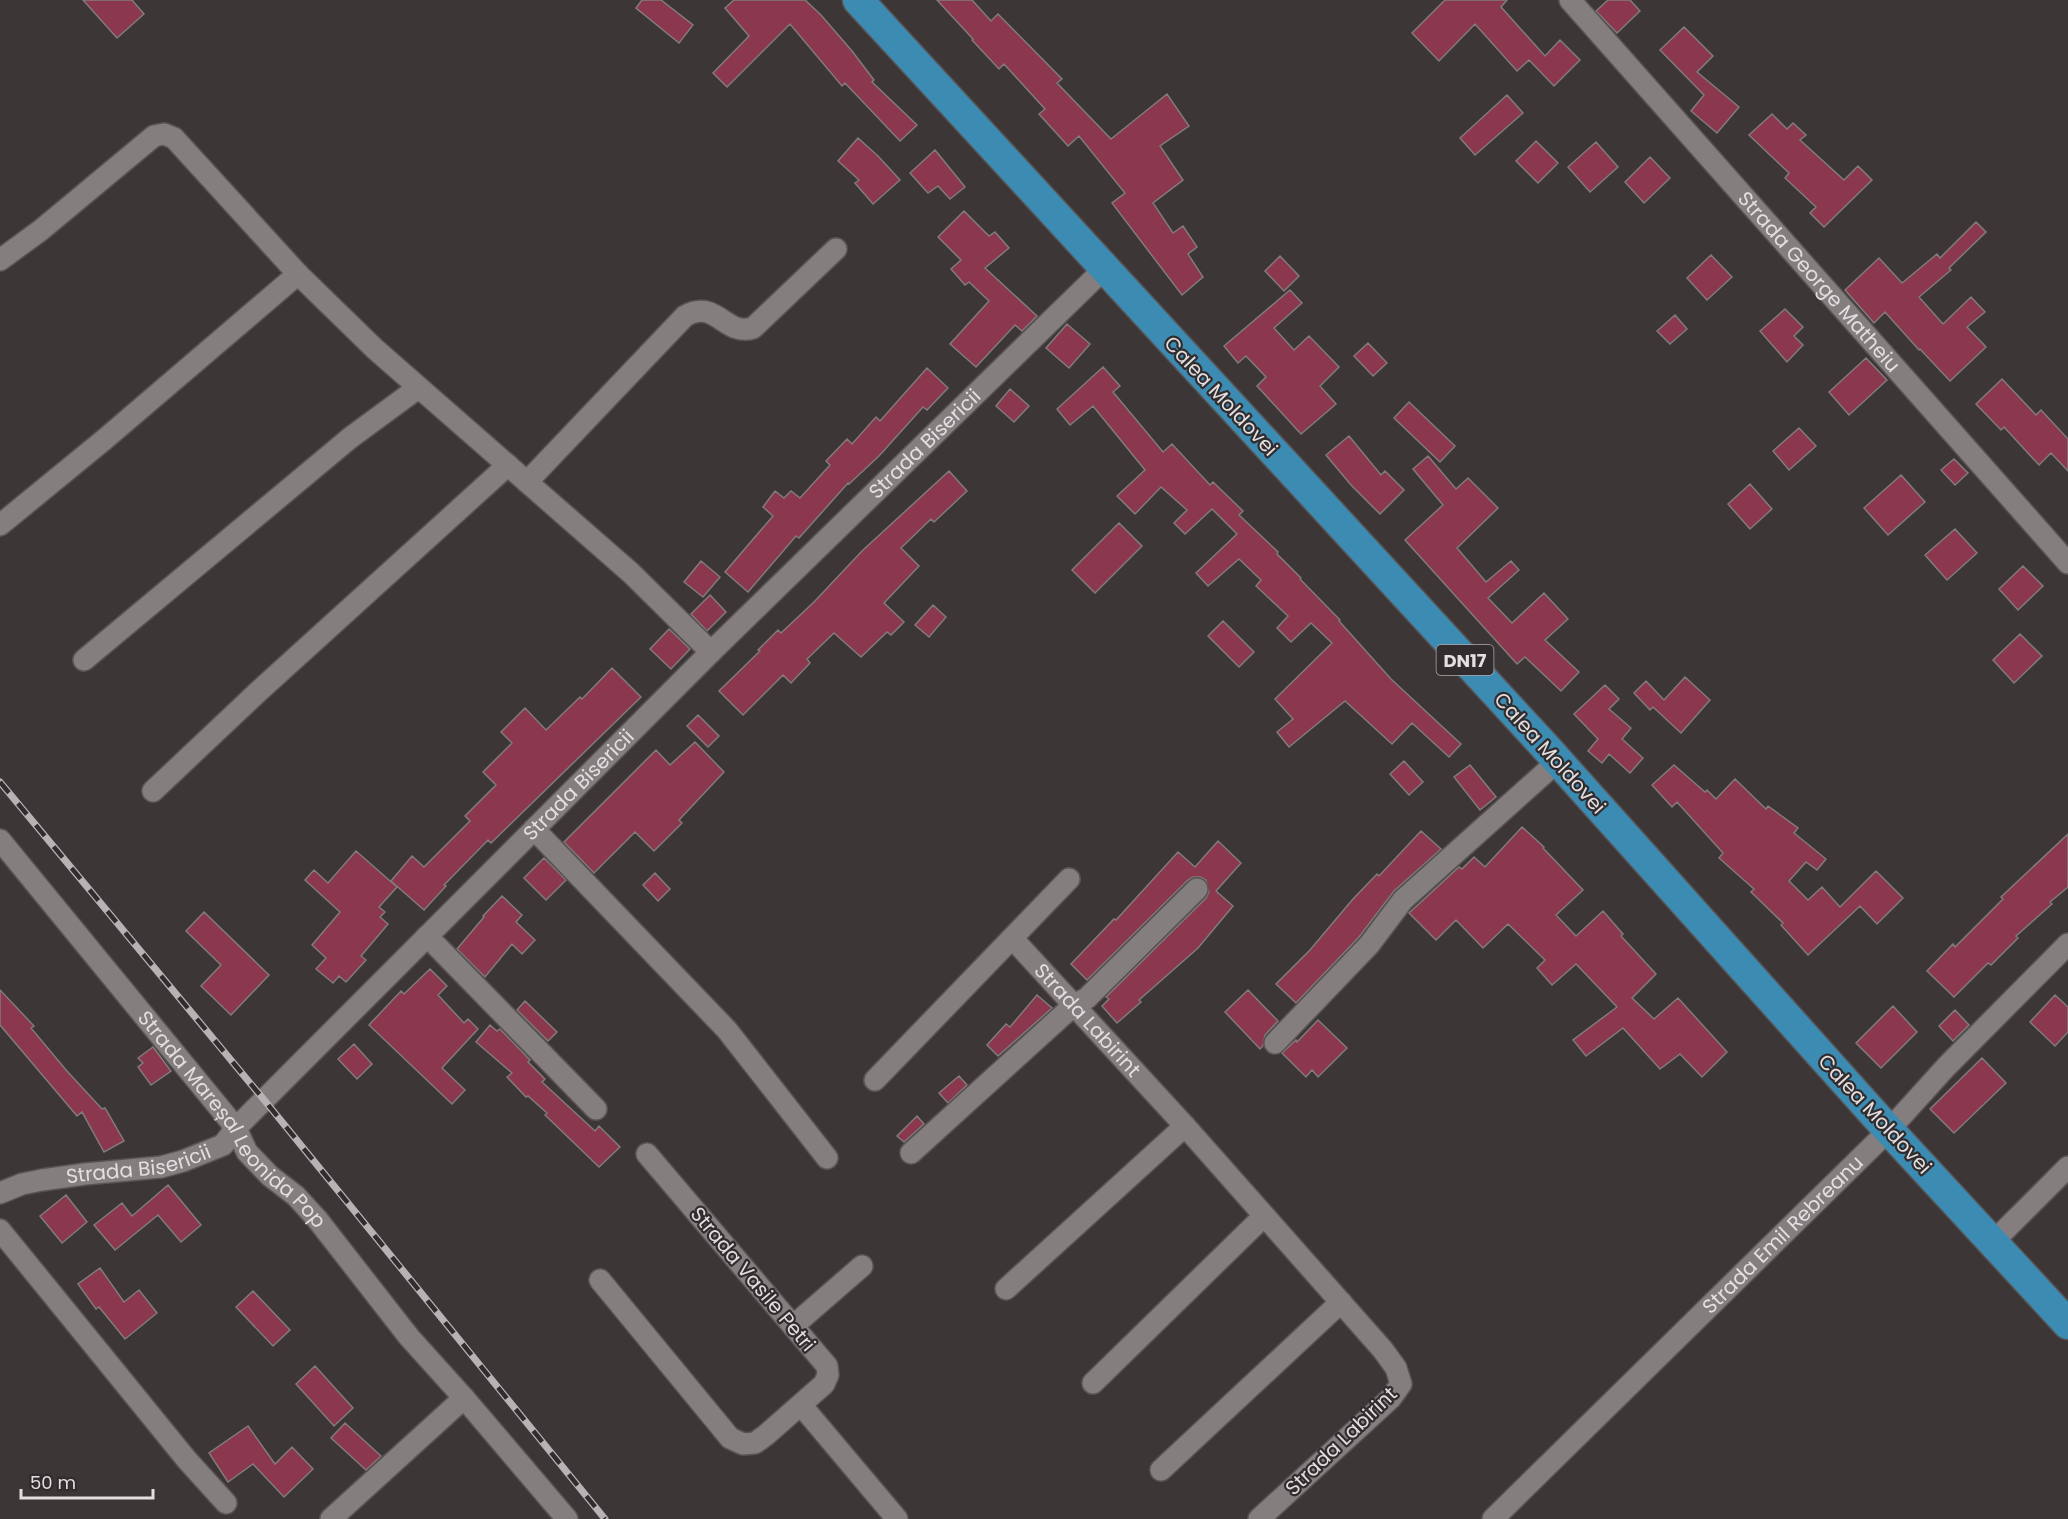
<svg xmlns="http://www.w3.org/2000/svg" width="2068" height="1519" font-family="Poppins,sans-serif">
	<style>
		.building { fill: #8b374d; stroke: #817b7c; stroke-width: 1.5 }
		.lines { fill: none; stroke-linecap: round; stroke-linejoin: round }
		.minor-casing { stroke: #595354; stroke-width: 24 }
		.highway-casing { stroke: #595354; stroke-width: 33 }
		.minor { stroke: #857e7f; stroke-width: 21 }
		.highway { stroke: #3c8bb3; stroke-width: 30 }
		.rail-casing { stroke: #b7b2b3; stroke-width: 7 }
		.rail { stroke: #312c2d; stroke-width: 4.5; stroke-dasharray: 14; stroke-linecap: butt }
		.labels { text-anchor: middle; dominant-baseline: central; stroke-width: 4.5; stroke-linejoin: round; paint-order: stroke }
		.shield { fill: #312c2d; stroke: #aea9aa; stroke-width: 1.5 }
		.shield-label { font-size: 18px; font-weight: bold; fill: #e3dfe0 }
		.street-label { font-size: 20px; fill: #e3dfe0; stroke: #312c2d }
	</style>
	<rect width="100%" height="100%" fill="#3c3637"/>
	<path class="building" d="M83 0H132L144 14 117 38Z
		M642 0H661L693 25 679 43 636 8Z
		M734 0H805L821 15 852 51 874 80 872 82 917 125 900 141 845 83 842 86 790 24 727 87 713 73 749 36 725 8Z
		M937 0H972L991 21 998 14 1062 79 1057 83 1111 139 1167 94 1189 126 1160 146 1183 180 1153 203 1173 233 1183 226 1197 247 1188 254 1203 277 1182 295 1112 203 1125 193 1079 136 1068 146 1039 114 1045 109 1004 64 999 69 972 40 973 39Z
		M1445 0H1507L1501 7 1545 56 1560 40 1580 60 1554 86 1529 60 1517 71 1475 24 1439 61 1412 33Z
		M1608 0H1630L1640 11 1617 33 1596 11Z
		M1684 27 1713 56 1697 72 1739 107 1717 133 1691 111 1704 95 1660 50Z
		M1507 95 1523 113 1475 155 1460 138Z
		M1772 114 1787 129 1793 123 1806 135 1800 140 1844 180 1858 166 1872 180 1824 227 1810 213 1816 207 1785 178 1789 173 1749 135Z
		M858 138 878 156 900 180 873 204 855 183 859 180 838 161Z
		M1536 141 1558 163 1538 183 1516 161Z
		M1596 142 1618 167 1590 192 1568 167Z
		M935 150 965 187 950 199 938 186 928 193 910 173Z
		M1650 157 1670 178 1644 203 1625 182Z
		M964 211 989 236 995 232 1009 248 985 268 1037 316 1022 331 1015 325 976 367 950 344 989 301 969 282 965 285 951 269 961 260 938 237Z
		M1976 222 1986 232 1949 268 1951 270 1919 297 1943 324 1971 297 1985 312 1967 327 1986 347 1950 381 1920 349 1919 350 1885 312 1874 323 1845 290 1879 258 1902 283 1937 254 1940 258Z
		M1711 255 1732 277 1707 300 1687 278Z
		M1280 256 1299 276 1284 291 1265 271Z
		M1290 290 1302 303 1274 328 1294 350 1309 336 1339 367 1320 386 1336 404 1301 434 1257 386 1266 377 1246 356 1238 363 1224 346Z
		M1785 309 1803 327 1794 336 1803 345 1787 362 1760 331Z
		M1675 315 1687 329 1670 344 1657 331Z
		M1067 324 1090 344 1069 368 1046 348Z
		M1368 343 1387 363 1373 376 1354 356Z
		M1866 358 1887 380 1849 415 1829 392Z
		M1103 367 1120 386 1113 392 1163 452 1172 444 1210 485 1213 482 1243 511 1239 515 1278 552 1277 554 1301 578 1300 579 1340 620 1339 621 1391 679 1461 744 1449 757 1412 723 1392 744 1345 701 1289 747 1277 732 1293 719 1275 699 1332 643 1311 623 1291 642 1277 628 1288 616 1256 586 1261 580 1239 559 1208 586 1196 573 1237 534 1212 509 1185 534 1174 523 1187 510 1161 487 1135 514 1117 496 1145 470 1093 406 1070 425 1057 409Z
		M927 368 948 388 927 410 923 407 879 456 849 484 848 483 799 538 796 536 748 592 725 572 773 516 763 507 775 491 784 498 791 491 800 498 830 465 826 461 847 439 852 444 876 417 880 421Z
		M2002 379 2036 415 2041 410 2068 439V471L2051 453 2039 465 2004 427 2001 430 1976 404Z
		M1010 389 1029 406 1014 422 996 406Z
		M1409 402 1455 446 1440 462 1394 418Z
		M1799 428 1816 446 1789 470 1773 451Z
		M1349 436 1381 475 1385 471 1404 490 1380 514 1351 485 1326 455Z
		M1428 456 1456 489 1468 478 1498 508 1457 548 1486 582 1511 561 1519 570 1488 598 1512 623 1544 593 1568 619 1545 640 1579 672 1561 691 1525 657 1517 664 1405 540 1443 505 1413 469Z
		M1954 459 1968 473 1955 485 1941 470Z
		M949 471 967 491 934 522 931 519 901 548 919 566 884 603 904 622 891 635 887 632 861 657 834 633 807 659 810 663 791 683 783 675 743 715 719 691 760 651 758 650 778 630 781 633 814 602 862 551Z
		M1901 475 1925 502 1888 535 1864 508Z
		M1750 484 1772 509 1750 529 1728 504Z
		M1119 523 1142 546 1095 593 1072 570Z
		M1955 529 1977 553 1947 580 1925 555Z
		M701 561 720 577 703 597 684 582Z
		M2023 566 2043 586 2018 610 1999 589Z
		M710 595 726 612 707 631 691 614Z
		M933 605 946 617 929 637 915 625Z
		M1223 621 1254 652 1239 667 1208 636Z
		M669 629 690 649 671 669 650 649Z
		M2020 634 2042 656 2014 683 1993 660Z
		M612 668 641 697 491 843 488 840 444 885 446 886 424 910 391 881 412 856 424 867 470 821 465 816 496 785 483 772 512 743 501 732 525 708 546 730 580 697 582 699Z
		M1685 677 1710 700 1681 733 1653 707 1650 710 1634 693 1646 681 1664 700Z
		M1605 685 1619 699 1609 709 1631 728 1622 739 1643 758 1630 773 1609 754 1602 763 1588 751 1598 739 1574 714Z
		M698 715 719 736 708 747 687 726Z
		M695 742 724 772 679 820 682 823 654 851 635 832 594 873 564 842 656 750 670 765Z
		M1404 761 1423 782 1409 795 1390 774Z
		M1470 765 1496 797 1480 810 1454 777Z
		M1674 765 1705 792 1707 790 1716 799 1735 779 1766 809 1768 806 1798 828 1794 833 1826 859 1817 870 1806 862 1789 881 1808 900 1822 887 1840 907 1876 871 1903 898 1877 924 1860 906 1808 955 1781 925 1783 923 1751 892 1754 889 1719 858 1723 853 1677 802 1672 807 1652 785Z
		M1522 827 1544 847 1543 848 1583 890 1556 915 1576 936 1603 911 1623 934 1621 936 1656 974 1632 998 1654 1019 1678 998 1727 1052 1702 1077 1680 1054 1660 1069 1623 1028 1586 1056 1573 1040 1617 1007 1576 964 1552 985 1537 968 1545 960 1508 924 1483 948 1456 920 1436 940 1409 913 1459 867 1462 869 1474 857 1485 867Z
		M1421 831 1441 849 1394 891 1359 937 1296 1003 1276 984 1310 950 1353 899 1377 874 1379 876Z
		M2068 834V887L2050 902 2052 904 2016 936 2018 938 1991 965 1988 963 1954 997 1927 971 1953 944 1955 947 2003 899 2001 897Z
		M1218 841 1241 863 1216 891 1233 906 1198 948 1139 1000 1141 1002 1117 1023 1102 1006 1109 999 1106 997 1206 898 1209 892 1206 880 1200 877H1193L1188 880 1087 980 1071 964 1114 919 1116 920 1178 852 1195 867Z
		M356 851 397 887 379 907 385 912 380 917 388 924 361 956 366 960 346 982 339 976 333 983 316 969 326 958 312 945 340 912 305 880 314 870 328 883Z
		M544 858 566 880 546 900 524 878Z
		M655 873 670 889 658 901 643 885Z
		M502 896 522 915 516 922 535 940 522 954 512 944 485 977 457 949 484 917 483 916Z
		M204 912 269 975 231 1015 201 986 221 965 186 931Z
		M430 969 447 986 438 995 464 1023 468 1019 478 1029 442 1068 465 1090 452 1104 369 1025 401 991 404 994Z
		M0 990 34 1026 31 1028 66 1070 102 1109 105 1108 124 1141 104 1152 82 1112 77 1116 0 1025Z
		M1248 990 1278 1021 1265 1035 1263 1046 1260 1049 1225 1012Z
		M1037 995 1052 1008 998 1056 987 1045 1006 1024 1010 1027Z
		M2055 995 2068 1007V1032L2055 1046 2030 1022Z
		M525 1001 557 1032 548 1041 517 1010Z
		M1893 1006 1917 1032 1881 1068 1856 1043Z
		M1955 1010 1969 1025 1953 1041 1939 1026Z
		M1318 1020 1347 1048 1318 1077 1312 1070 1306 1077 1282 1053 1296 1040 1297 1042Z
		M490 1025 497 1031 500 1029 530 1060 528 1062 545 1079 542 1082 595 1131 599 1126 620 1147 599 1167 545 1115 547 1113 528 1096 526 1097 507 1077 512 1073 476 1042Z
		M354 1044 372 1064 357 1079 338 1059Z
		M153 1047 171 1071 151 1085 138 1067 143 1063 138 1058Z
		M1982 1058 2006 1083 1954 1133 1930 1109Z
		M959 1076 967 1085 948 1103 939 1093Z
		M917 1116 924 1124 904 1142 897 1136Z
		M168 1185 201 1225 181 1242 158 1215 115 1250 94 1225 122 1203 132 1216Z
		M66 1195 87 1222 62 1243 40 1216Z
		M100 1268 124 1302 139 1290 157 1313 125 1339 99 1307 96 1309 78 1284Z
		M253 1291 290 1330 273 1346 236 1307Z
		M315 1366 353 1408 334 1426 296 1384Z
		M345 1423 381 1456 366 1470 331 1438Z
		M248 1426 275 1464 292 1447 313 1469 284 1497 253 1464 228 1482 209 1453Z"/>
	<g class="lines">
		<defs>
			<g id="minor">
				<path id="s1" d="M1570 0 2068 563"/>
				<path d="M0 260 41 230 154 136 164 134 174 138 298 274 375 349 631 573 711 652"/>
				<path d="M527 482 685 316C716 298 725 337 753 328L836 249"/>
				<path d="M0 525 105 439 298 274"/>
				<path d="M84 660 350 438 418 388"/>
				<path d="M153 791 259 691 508 465"/>
				<path d="M534 829 727 1030 827 1158"/>
				<path id="s2" d="M0 840 236 1128 247 1152 270 1176 296 1196 317 1219 409 1337 464 1398 567 1519"/>
				<path d="M427 936 596 1109"/>
				<path id="s3" d="M1013 939 1185 1126 1383 1350 1396 1368 1401 1384 1391 1398 1259 1519"/>
				<path d="M1275 1043 1369 945 1403 900 1558 761"/>
				<path d="M875 1080 1069 879"/>
				<path d="M911 1153 1074 1005 1087 998 1197 889"/>
				<path id="s4" d="M0 1193 22 1184 42 1180 85 1174 161 1167 183 1161 223 1145 236 1128 711 652 1104 269"/>
				<path d="M0 1230 187 1460 226 1503"/>
				<path d="M1993 1242 2068 1167"/>
				<path d="M600 1280 730 1438 743 1444 755 1443 766 1435 824 1384 828 1375 827 1366 647 1154"/>
				<path d="M1006 1289 1185 1126"/>
				<path d="M793 1326 862 1266"/>
				<path d="M1093 1383 1264 1216"/>
				<path d="M801 1405 897 1519"/>
				<path d="M1161 1470 1341 1302"/>
				<path d="M331 1519 464 1398"/>
				<path id="s5" d="M1493 1519 1889 1130 1946 1067 2068 944"/>
			</g>
			<path id="highway" d="M858 0 1550 752 1874 1114 2068 1324"/>
		</defs>
		<use href="#minor" class="minor-casing"/>
		<use href="#highway" class="highway-casing"/>
		<use href="#minor" class="minor"/>
		<use href="#highway" class="highway"/>
		<defs>
			<path id="rail" d="M0 782 265 1101 605 1519"/>
		</defs>
		<use href="#rail" class="rail-casing"/>
		<use href="#rail" class="rail"/>
	</g>
	<g class="labels">
		<rect class="shield" x="1436.5" y="645" width="57" height="30" rx="4.5"/>
		<g class="shield-label">
			<text x="1465" y="660">DN17</text>
		</g>
		<g class="street-label">
			<text stroke="none"><textPath href="#s1" startOffset="376">Strada George Matheiu</textPath></text>
			<text transform="translate(1221 396) rotate(47)">Calea Moldovei</text>
			<text stroke="none"><textPath href="#s4" startOffset="1222">Strada Bisericii</textPath></text>
			<text transform="translate(1550 753) rotate(48)">Calea Moldovei</text>
			<text stroke="none"><textPath href="#s4" startOffset="736">Strada Bisericii</textPath></text>
			<text stroke="none"><textPath href="#s3" startOffset="110">Strada Labirint</textPath></text>
			<text transform="translate(1875 1114) rotate(47)">Calea Moldovei</text>
			<text stroke="none"><textPath href="#s2" startOffset="364">Strada Mareșal Leonida Pop</textPath></text>
			<text stroke="none"><textPath href="#s4" startOffset="142">Strada Bisericii</textPath></text>
			<text stroke="none"><textPath href="#s5" startOffset="406">Strada Emil Rebreanu</textPath></text>
			<text transform="translate(753 1279) rotate(50)">Strada Vasile Petri</text>
			<text transform="translate(1341 1441) rotate(-44)">Strada Labirint</text>
		</g>
	</g>
	<path d="M21 1489v9h132v-9" fill="none" stroke="#e3dfe0" stroke-width="3"/>
	<text x="30" y="1489" font-size="18" fill="#e3dfe0" stroke="#312c2d" stroke-width="4.5" paint-order="stroke">50 m</text>
</svg>
